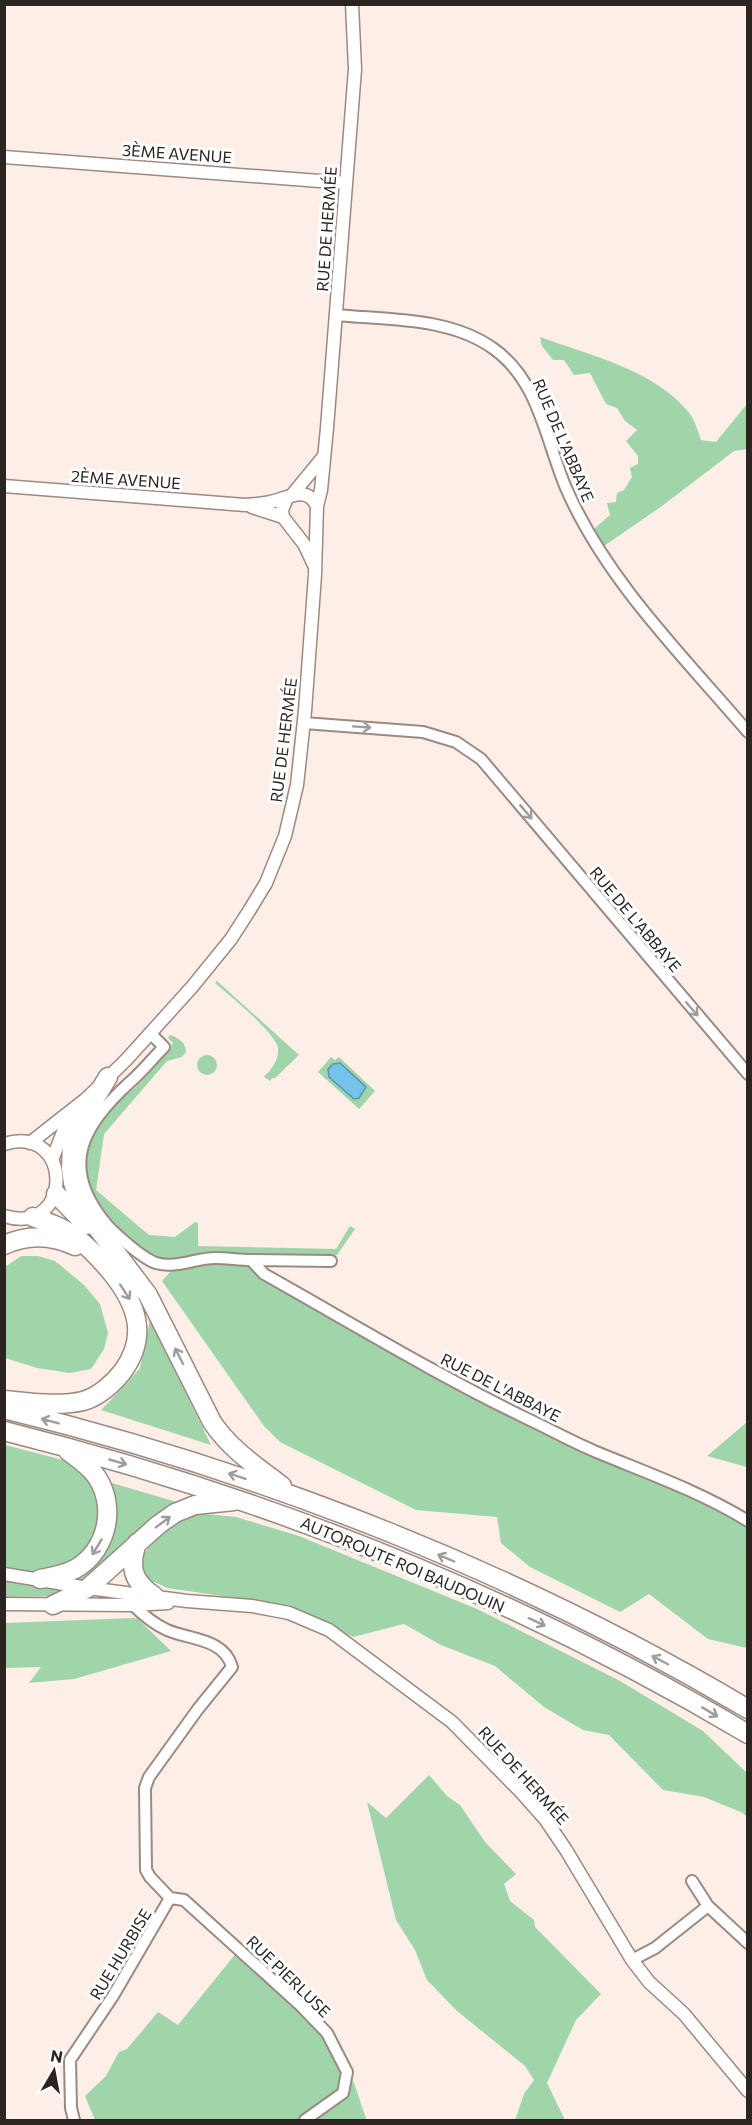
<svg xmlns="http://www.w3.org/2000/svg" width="752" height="2125" font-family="Commissioner,sans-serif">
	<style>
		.green { fill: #9fd5a9 }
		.water { fill: #73c3eb; stroke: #5d93ae; stroke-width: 1.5 }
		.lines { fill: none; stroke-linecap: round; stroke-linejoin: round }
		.minor-casing { stroke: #9b8a82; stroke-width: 14 }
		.tertiary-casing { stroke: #9b8a82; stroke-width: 15 }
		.motorway-casing { stroke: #9b8a82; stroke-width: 21 }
		.minor { stroke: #fff; stroke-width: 10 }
		.tertiary { stroke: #fff; stroke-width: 12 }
		.motorway { stroke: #fff; stroke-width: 18 }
		.oneway { stroke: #a09c9b }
		.labels { text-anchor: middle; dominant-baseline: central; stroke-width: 6; stroke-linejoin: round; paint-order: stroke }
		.street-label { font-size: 16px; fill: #2b2421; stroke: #fff }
	</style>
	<rect width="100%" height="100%" fill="#fdeee7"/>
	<path class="green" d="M540 337C589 355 656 370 690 414 695 421 698 432 701 440L716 442 747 404V449L734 451 662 506 604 546 594 529 610 515 607 503 616 502 617 493 624 490 632 477 630 468 638 464V456L626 441 637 430 625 421 617 408 606 404 590 373 574 375 564 360H553L542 346Z
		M217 981 299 1055 275 1078H272L270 1081 264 1077C272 1069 279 1060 278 1048 276 1033 228 994 215 983Z
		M170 1035C178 1037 186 1043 186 1052L182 1057 167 1061 104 1134 96 1190 149 1235 175 1237 195 1222 198 1223V1246L336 1249 350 1226 355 1229 337 1255 333 1256 166 1260C138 1252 130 1240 110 1221 79 1191 79 1145 106 1113 110 1108 113 1102 118 1099 122 1096 127 1095 130 1092 145 1080 160 1058 173 1043L168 1038Z
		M197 1065a10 10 0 1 1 20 0a10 10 0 1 1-20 0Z
		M331 1057 335 1060 339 1057 375 1091 359 1109 318 1072Z
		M21 1256H38L55 1261 84 1285 100 1304 108 1333 104 1349 91 1369 70 1373 37 1368 5 1358V1267Z
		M213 1261 256 1266 400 1352 747 1521V1648L708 1639 649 1594 620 1612 530 1567 501 1543 497 1517 416 1510 280 1442 264 1426 162 1281 175 1267Z
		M150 1320 211 1445 101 1410 127 1383 140 1368Z
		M747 1422V1467L707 1456Z
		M5 1445 71 1462 98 1488 101 1528 76 1564 40 1573 5 1569Z
		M105 1481 180 1503 88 1583 66 1580 89 1567Z
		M196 1513 236 1517 299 1536 477 1609 620 1681 703 1731 747 1773V1817L743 1813 704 1797 663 1790 609 1735 583 1730 544 1707 495 1666 441 1645 404 1624 353 1637 299 1612 229 1597 167 1588 144 1577 140 1559 162 1530Z
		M4 1578 70 1590 55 1596 5 1597Z
		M134 1618 138 1619 171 1651 74 1679 29 1683 41 1667 5 1668V1623Z
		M429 1775 447 1796 460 1805 485 1842 516 1874 504 1884 510 1901 534 1920 535 1927 601 1994 576 2020 547 2083 565 2120H515L524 2094 534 2080 525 2066 457 2011 427 1980 415 1950 396 1920 367 1802 386 1818Z
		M237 1952 327 2033 347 2071C354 2077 362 2109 367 2120H95L85 2096 106 2076 119 2052 127 2049 158 2012 178 2025Z"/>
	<path class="water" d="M340 1063 366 1087 359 1098 354 1099 329 1077 328 1069 333 1064Z"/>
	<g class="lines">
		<defs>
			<path id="minor" d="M336 315C389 320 450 317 494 349 539 381 546 441 566 488 606 580 683 656 748 732
				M304 723 423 732 456 742 481 759 748 1074
				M150 1033 164 1047C152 1059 142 1072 129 1083 83 1125 60 1165 103 1220 111 1231 143 1259 156 1263 175 1269 196 1258 215 1258 227 1258 239 1260 251 1260L264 1274C353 1324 440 1377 532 1421 553 1431 573 1442 594 1451 647 1473 699 1491 748 1521
				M251 1260 331 1261
				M133 1605C143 1615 154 1624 167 1630 190 1640 224 1638 232 1667L198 1709 149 1777 145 1788 146 1870 150 1877 170 1898
				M692 1881 708 1906 748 1943
				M170 1898 184 1900 300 2005 327 2033 347 2072 343 2093 305 2120
				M632 1960 655 1948 708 1906
				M74 2120 71 2108 70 2060 113 1996 170 1898"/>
			<path id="tertiary" d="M4 157 346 183
				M4 486 245 505C253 504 262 504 270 502 287 499 306 484 317 506
				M292 495 324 456
				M287 498 282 510 283 517 304 544 314 565
				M252 507 283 517
				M30 1143 86 1099 127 1059 192 987 231 939 249 911 266 883 285 836 297 785 305 711 315 575 317 506 321 490 327 428 355 69 352 4
				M4 1144C74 1123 74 1237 4 1216
				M52 1160 63 1132 81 1108
				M4 1574 88 1588 187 1601 252 1606 289 1613 329 1630 452 1722 521 1792 545 1819 566 1850 632 1960 649 1982 684 2014 748 2091
				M4 1604 133 1605 168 1603"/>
			<path id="motorway" d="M108 1077 82 1120 72 1146 71 1168 73 1183 78 1198 86 1213 148 1295 212 1422C230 1449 256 1466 282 1486
				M56 1194 86 1225
				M4 1245C28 1234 52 1235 75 1246
				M4 1400C29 1402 58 1407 83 1401 98 1397 113 1384 123 1371 149 1335 136 1303 111 1272 100 1259 88 1246 74 1236 62 1227 47 1222 33 1217
				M4 1409C264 1472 519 1573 748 1709
				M4 1431C268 1497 514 1595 748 1734
				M137 1543C129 1567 132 1581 154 1596
				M40 1579C52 1577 64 1575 75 1569 109 1550 118 1502 93 1472 86 1464 76 1457 68 1451
				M53 1605 88 1588 158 1525 175 1513 195 1505 234 1501"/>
		</defs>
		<use href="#minor" class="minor-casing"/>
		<use href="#tertiary" class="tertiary-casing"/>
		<use href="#motorway" class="motorway-casing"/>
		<use href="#minor" class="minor"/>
		<use href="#tertiary" class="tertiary"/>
		<use href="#motorway" class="motorway"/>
	</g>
	<defs><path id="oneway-shaft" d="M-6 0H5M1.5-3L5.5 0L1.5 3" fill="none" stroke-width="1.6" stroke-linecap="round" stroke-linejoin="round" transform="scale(1.5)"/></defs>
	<g class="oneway">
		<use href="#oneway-shaft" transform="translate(362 727) rotate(4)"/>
		<use href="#oneway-shaft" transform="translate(526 812) rotate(50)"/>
		<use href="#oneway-shaft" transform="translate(692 1009) rotate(49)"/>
		<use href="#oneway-shaft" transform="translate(125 1292) rotate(57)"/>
		<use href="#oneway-shaft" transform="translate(179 1356) rotate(-117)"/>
		<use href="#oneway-shaft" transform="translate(50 1421) rotate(-165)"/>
		<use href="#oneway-shaft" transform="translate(118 1462) rotate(16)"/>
		<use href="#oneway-shaft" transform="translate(237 1476) rotate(-162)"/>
		<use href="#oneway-shaft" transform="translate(163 1522) rotate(-37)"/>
		<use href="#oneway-shaft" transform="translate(97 1547) rotate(121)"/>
		<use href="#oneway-shaft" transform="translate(446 1558) rotate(-157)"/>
		<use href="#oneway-shaft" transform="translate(537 1622) rotate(25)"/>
		<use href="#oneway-shaft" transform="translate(660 1660) rotate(-152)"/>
		<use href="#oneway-shaft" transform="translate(710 1712) rotate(31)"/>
	</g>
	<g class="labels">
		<g class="street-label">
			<text transform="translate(177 153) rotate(4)">3ÈME AVENUE</text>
			<text transform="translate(326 229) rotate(-86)">RUE DE HERMÉE</text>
			<text transform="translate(564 440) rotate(67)">RUE DE L'ABBAYE</text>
			<text transform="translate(126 479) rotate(4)">2ÈME AVENUE</text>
			<text transform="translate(283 740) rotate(-83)">RUE DE HERMÉE</text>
			<text transform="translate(636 919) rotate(50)">RUE DE L'ABBAYE</text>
			<text transform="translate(501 1387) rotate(27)">RUE DE L'ABBAYE</text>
			<text transform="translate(403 1564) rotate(23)">AUTOROUTE ROI BAUDOUIN</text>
			<text transform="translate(524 1775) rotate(48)">RUE DE HERMÉE</text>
			<text transform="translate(120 1954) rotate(-59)">RUE HURBISE</text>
			<text transform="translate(289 1976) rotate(44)">RUE PIERLUSE</text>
		</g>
	</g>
	<rect width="752" height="2125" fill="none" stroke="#2b2421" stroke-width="12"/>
	<g transform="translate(54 2071) rotate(10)" stroke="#ffffff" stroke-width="4.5" paint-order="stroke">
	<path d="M0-4.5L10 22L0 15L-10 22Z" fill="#2b2421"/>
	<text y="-9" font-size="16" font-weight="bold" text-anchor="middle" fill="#2b2421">N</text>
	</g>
</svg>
